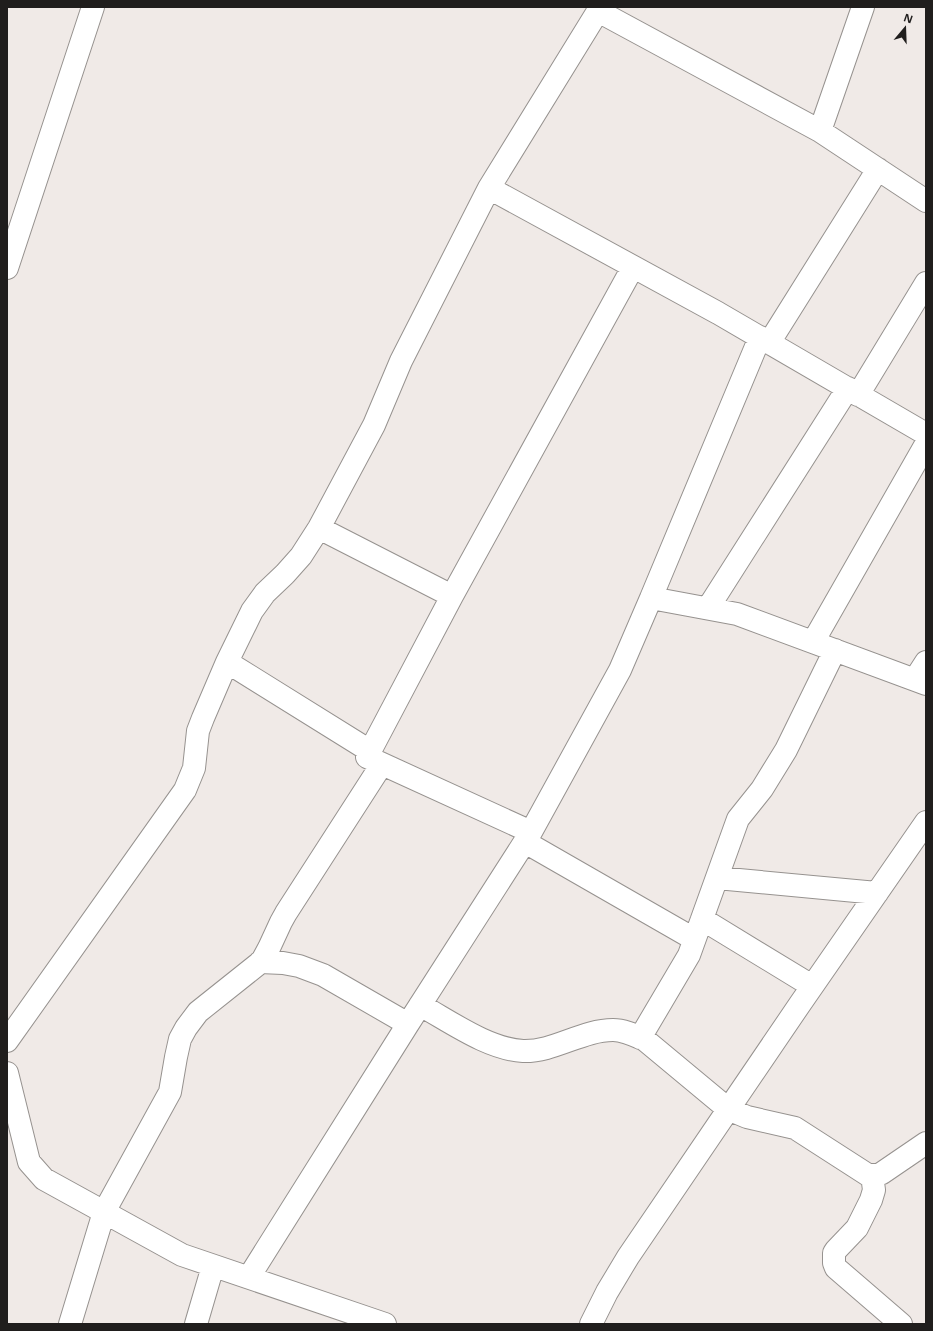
<svg xmlns="http://www.w3.org/2000/svg" width="933" height="1331" font-family="'Noto Sans',sans-serif">
	<style>
		.lines { fill: none; stroke-linecap: round; stroke-linejoin: round }
		.minor-casing { stroke: #96928f; stroke-width: 24 }
		.minor { stroke: #fff; stroke-width: 22 }
	</style>
	<rect width="100%" height="100%" fill="#f0eae7"/>
	<g class="lines">
		<defs>
			<path id="minor" d="M863 7 820 131 598 11 489 188 718 313 926 434
				M820 131 926 201
				M633 267 452 596 367 757 531 832 620 670 651 598 737 614 926 684
				M7 268 93 7
				M769 343 878 169
				M858 395 926 283
				M319 528 452 596
				M651 598 760 337
				M708 608 848 388
				M813 642 926 444
				M227 662 370 751
				M915 679 926 662
				M525 842 694 939
				M717 878 877 893
				M702 919 812 986
				M260 962 283 963 299 966 323 975 408 1024
				M420 1005C451 1022 488 1049 523 1051 554 1052 582 1030 613 1030 624 1030 634 1035 645 1040L728 1109 747 1117 795 1128 868 1175H877L882 1173 926 1143
				M640 1038 689 955 738 819 762 789 786 750 835 650
				M7 1041 185 790 194 768 198 731 203 718 227 662 252 611 265 593 285 574 301 556 319 528 374 425 401 361 489 188
				M7 1073 29 1162 44 1179 182 1255 385 1324
				M872 1175 874 1190 871 1200 857 1228 836 1250 834 1253V1263L836 1268 901 1324
				M249 1277 408 1024 531 832
				M70 1324 104 1212 170 1092 176 1057 180 1039 186 1028 198 1012 262 961 269 948 281 922 286 913 382 764
				M196 1324 213 1266
				M591 1324 607 1292 628 1257 800 1004 926 822"/>
		</defs>
		<use href="#minor" class="minor-casing"/>
		<use href="#minor" class="minor"/>
	</g>
	<rect width="933" height="1331" fill="none" stroke="#201e1d" stroke-width="16"/>
	<g transform="translate(905 28) rotate(19)" stroke="#f0eae7" stroke-width="3" paint-order="stroke">
	<path d="M0-3L7 15L0 10L-7 15Z" fill="#201e1d"/>
	<text y="-6" font-size="11" font-weight="bold" text-anchor="middle" fill="#201e1d">N</text>
	</g>
</svg>
